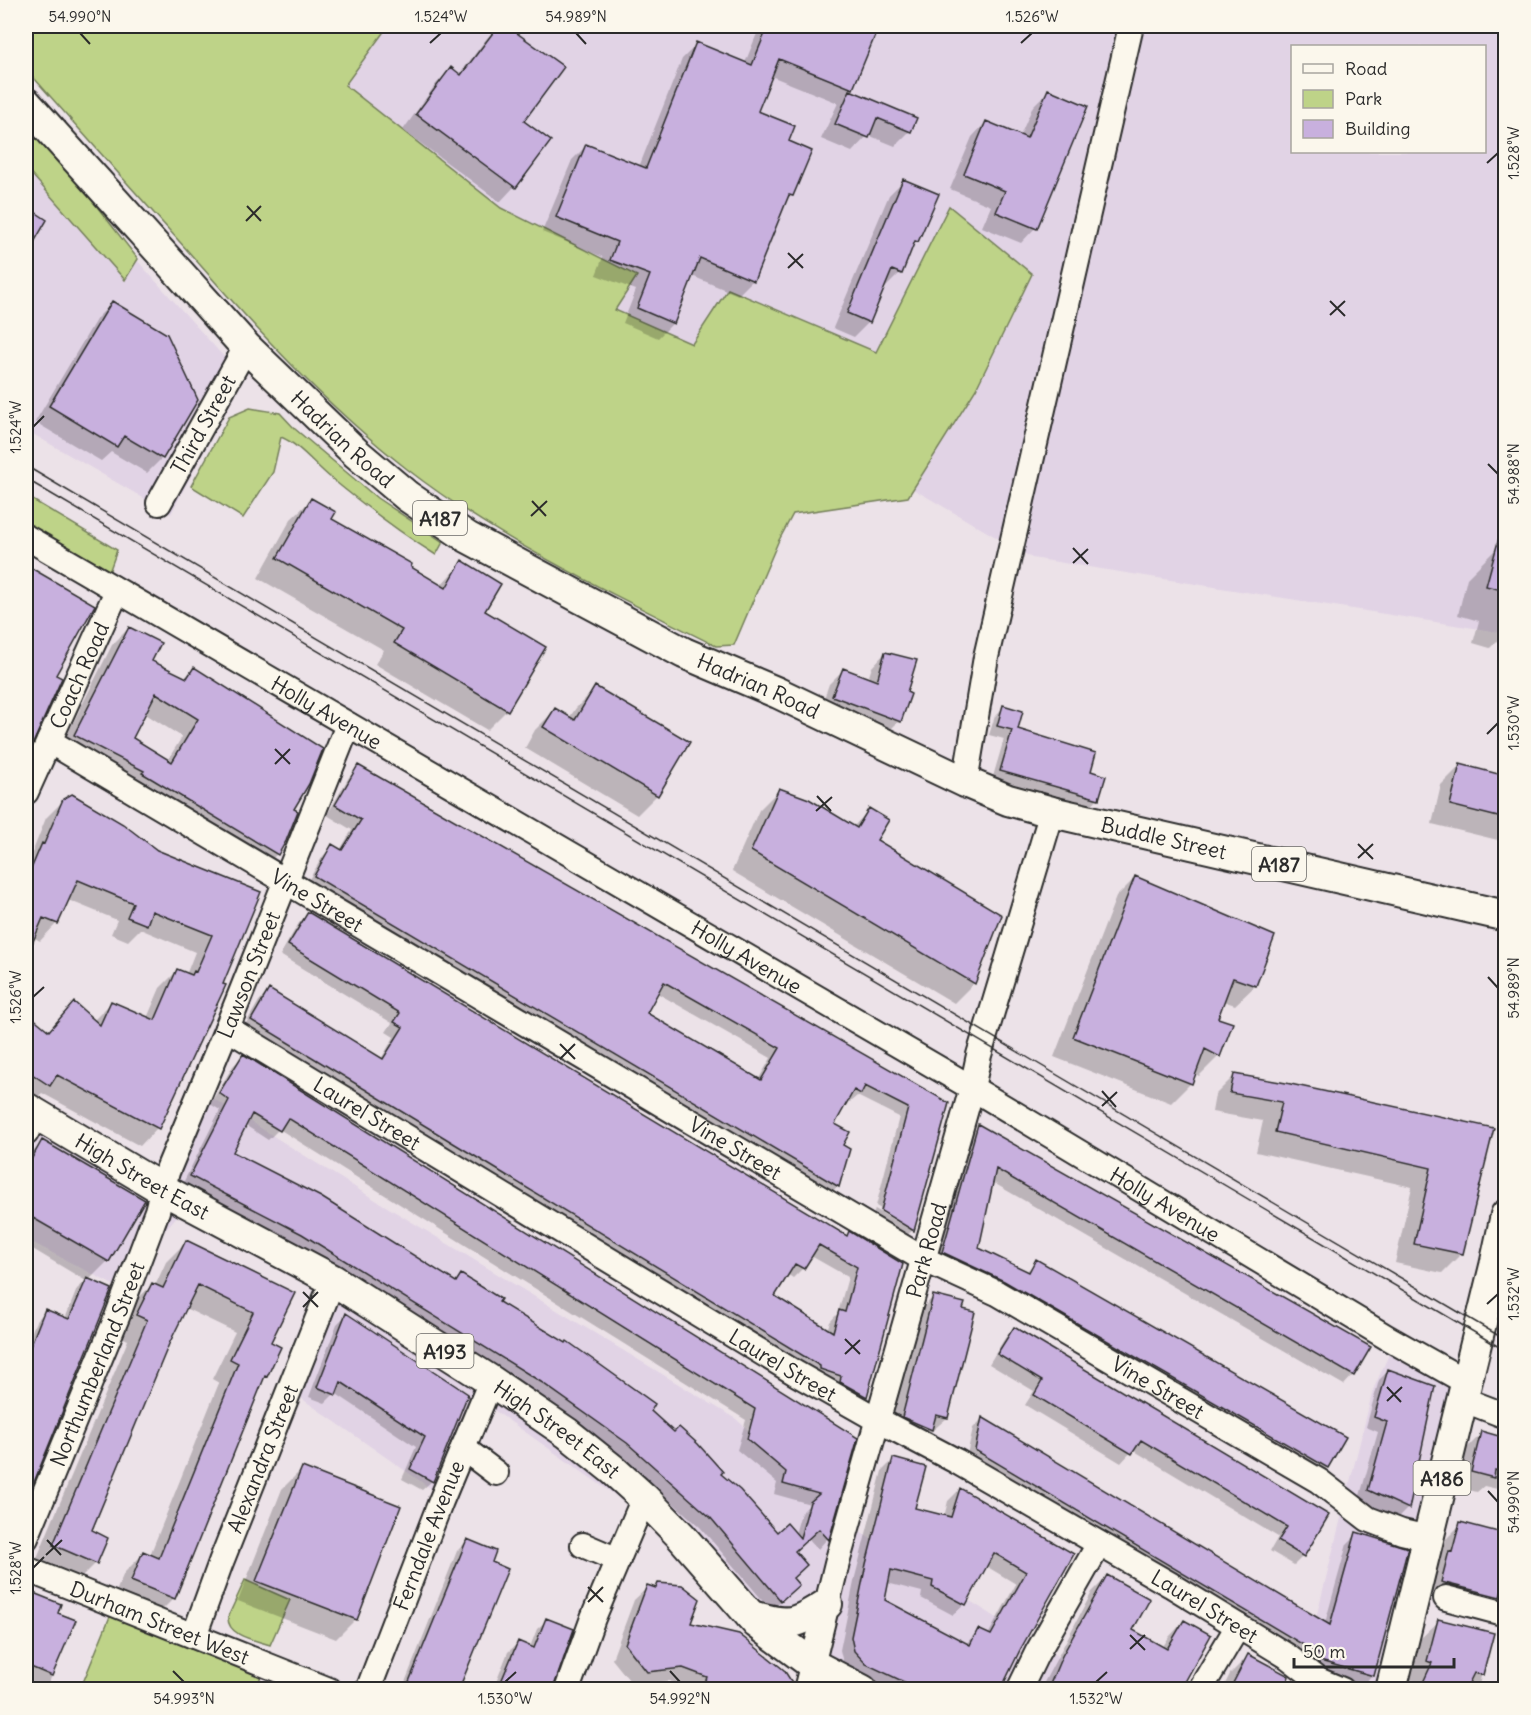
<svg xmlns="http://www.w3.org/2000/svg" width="1531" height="1715" font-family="Delius,sans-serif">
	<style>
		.built { fill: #e1d3e5; fill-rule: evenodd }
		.green { fill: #bed388; stroke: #747f5a; stroke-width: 1.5 }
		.shadow { fill: #0003; fill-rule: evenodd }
		.building { fill: #c8b0de; stroke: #2b2b2b; stroke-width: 1.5; fill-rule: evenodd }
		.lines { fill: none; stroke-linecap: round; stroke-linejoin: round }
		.minor-casing { stroke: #2b2b2b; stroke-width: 28 }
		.major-casing { stroke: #2b2b2b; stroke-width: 34 }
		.minor { stroke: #fbf7ec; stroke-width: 24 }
		.major { stroke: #fbf7ec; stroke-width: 30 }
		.tram { stroke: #2b2b2b; stroke-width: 1.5 }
		.ticks { fill: none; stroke: #2b2b2b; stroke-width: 2 }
		.labels { text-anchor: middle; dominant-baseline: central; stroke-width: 5; stroke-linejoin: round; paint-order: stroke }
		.shield { fill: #fbf7ec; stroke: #696865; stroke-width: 1.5 }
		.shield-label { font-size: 20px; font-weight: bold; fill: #2b2b2b }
		.street-label { font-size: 21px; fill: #2b2b2b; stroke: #fbf7ec }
		.neatline { fill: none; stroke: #2b2b2b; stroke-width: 2 }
		.ticks-label { font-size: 15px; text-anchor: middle; fill: #2b2b2b }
	</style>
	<rect width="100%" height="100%" fill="#ece2e8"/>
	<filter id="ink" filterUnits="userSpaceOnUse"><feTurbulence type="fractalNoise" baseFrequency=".0167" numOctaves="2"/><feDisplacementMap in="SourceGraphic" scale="12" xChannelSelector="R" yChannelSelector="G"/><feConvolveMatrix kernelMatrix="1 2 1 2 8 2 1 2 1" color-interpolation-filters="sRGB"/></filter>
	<g filter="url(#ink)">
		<path class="built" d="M224 26H1505V633L1032 558 851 453 403 214ZM1292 46H1484V152H1292Z
			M26 137 242 377 171 514 26 430Z
			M195 1087 369 1196 736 1419 860 1532 1110 1689H821V1687L743 1630 652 1521 474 1396 433 1490 298 1396 334 1297 180 1213 115 1286 26 1239V1147L48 1107 161 1174Z
			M1391 1350 1452 1385 1404 1689 1298 1690 1373 1390Z"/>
		<path class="green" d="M26 26H388L345 85 501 208 637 276 615 310 692 344 728 289 876 352 949 206 1032 274 976 389 908 497 793 514 778 542 734 645 716 646C611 593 501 542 407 469 325 405 255 328 187 250 133 190 79 129 26 69Z
			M26 116 138 259 125 280 26 168Z
			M250 408 280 413 295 429 377 498 443 542 436 555C399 532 365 506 331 478 314 464 300 445 281 437L273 472 243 518 191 486 229 417Z
			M26 496 117 550 107 578 26 529Z
			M245 1580 290 1600 270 1645C255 1640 227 1636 228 1617Z
			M111 1614 261 1676 256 1689 80 1690Z"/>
		<path class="shadow" d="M499 26H505L561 67 522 121 548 141 514 187 500 202 403 130 436 84 451 69 459 75 487 38Z
			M760 26H877L852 88 849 91 915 119 910 131 895 146 868 135 852 152 821 139 838 103 771 76 756 112 787 142 791 195 785 201 753 280 738 295 692 276 673 323 658 338 623 323 636 290 596 275 603 257 542 232 572 160 587 145 639 167 682 59 697 44 745 63Z
			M1048 91 1035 228 1021 243 982 227 991 206 950 189 972 137 986 122 1020 136 1033 106Z
			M904 180 917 241 911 248 900 273 885 288 883 287 869 322 854 337 833 328 889 195Z
			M26 208 45 220 26 253Z
			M112 303 196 400 161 459 147 473 111 452 101 461 35 422 97 318Z
			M311 500 330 519 440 586 462 562 483 612 544 648 507 710 487 730 375 664 384 650 258 578 291 519Z
			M1497 548 1506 551V632L1490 648 1473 643 1479 621 1458 615 1467 578Z
			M26 567 93 606 54 675 60 679 26 756V658L28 653 26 652Z
			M129 628 150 661 184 678 194 669 292 809 277 854 260 871 58 753 112 645ZM144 713 182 737 167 761 131 738Z
			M885 653 906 693 899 721 886 734 820 710 829 684 843 670 868 679 872 667Z
			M596 688 657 795 637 815 525 748 535 730 555 710 569 718 576 708Z
			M1004 707 1016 730 1089 772 1098 798 1089 808 992 780 1004 739 989 735 995 716Z
			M1460 766 1506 777V842L1432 824 1441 785Z
			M359 767 947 1104 913 1230 903 1239 872 1220 875 1209 909 1229V1226L876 1206 899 1117 857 1096 850 1102 847 1101 833 1124 840 1145 838 1186 828 1195 305 886 323 856 333 846 340 850 352 830 327 815 349 777ZM657 993 771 1058 758 1080 645 1014Z
			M779 790 853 827 869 810 875 841 1001 915 973 984 954 1003 732 871 759 810Z
			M64 800 156 851 259 893 221 985 224 986 157 1128 140 1146 42 1093 32 1102 26 1098V1014L47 1032 74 1004 93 1021 111 1003 147 1018 160 988 177 971 186 975 195 952 140 929 128 941 111 934 117 920 68 900 57 923 40 941 33 937 26 947V862L30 858 46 818Z
			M1136 877 1273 936 1255 986 1235 1005 1223 1001 1216 1019 1219 1056 1199 1076 1195 1074 1191 1083 1171 1103 1054 1057 1116 897Z
			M309 913 845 1237 849 1233 902 1265 865 1396 856 1406 242 1030 259 1001 269 991 381 1059 394 1037 386 1032 392 1023 280 955 299 923ZM811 1256 848 1277 838 1313 830 1322 827 1330 773 1297 787 1274 793 1278 803 1268Z
			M243 1056 856 1439 827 1539 818 1549 808 1538 793 1552 791 1579 787 1595 771 1610 700 1527 617 1453 531 1392 181 1187 220 1110 210 1104 233 1066ZM245 1125 268 1140 279 1129 746 1420 737 1450 777 1483 774 1494 810 1504 801 1513 795 1534H777L719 1474 649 1411 461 1276 455 1283 231 1152Z
			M1234 1076 1492 1130 1462 1253 1442 1273 1395 1263 1412 1187 1256 1152 1263 1121 1212 1112 1215 1095Z
			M979 1126 1353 1375 1344 1385 992 1182 977 1248 1026 1272 1037 1261 1327 1468 1318 1477 933 1262 969 1135Z
			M43 1142 143 1200 107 1262 89 1280 111 1289 26 1498V1346L36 1321 46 1311 65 1319 77 1289 86 1281 26 1245V1159Z
			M186 1242 293 1294 269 1343 265 1376 263 1379 174 1598 154 1618 112 1601 124 1573 144 1553 150 1555 219 1383 212 1379 235 1332 185 1308 168 1344 90 1531 96 1563 76 1583 34 1565 128 1340 117 1335 132 1304 152 1285 155 1286 166 1262Z
			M933 1297 947 1418 916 1445 888 1432 919 1312Z
			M346 1315 467 1394 432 1481 422 1490 402 1479 416 1447 335 1393 325 1403 309 1397 337 1324Z
			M1014 1329 1327 1515 1303 1556 1294 1565 1270 1551 1278 1537 1133 1450 1121 1463 1025 1405 1034 1391 989 1364 1005 1338Z
			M1389 1370 1433 1387 1408 1508 1398 1518 1359 1499 1378 1432 1366 1427 1379 1380Z
			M1506 1393V1409L1498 1405Z
			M982 1419 1325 1623 1347 1544 1357 1534 1372 1675 1363 1685 1316 1672 966 1459 973 1428Z
			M1482 1433 1506 1439V1491L1484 1486 1477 1492 1457 1487 1467 1448Z
			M893 1460 913 1510 944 1517 948 1501 960 1489 1072 1555 1019 1649 999 1690H884L855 1675 843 1663 840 1650 855 1577 882 1471ZM986 1566 1016 1584 988 1635 978 1630 966 1644 884 1601 887 1583 922 1592 921 1598 953 1615 965 1604Z
			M302 1469 356 1619 336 1639 238 1601 282 1489Z
			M1461 1524 1498 1565 1499 1596 1484 1611 1427 1596 1435 1568 1439 1563 1446 1539Z
			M467 1541 490 1563 506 1569 457 1690H402L457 1551Z
			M1107 1577 1131 1630 1162 1648 1169 1637 1184 1621 1209 1635 1179 1690H1040L1092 1592Z
			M658 1585 689 1624 789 1681 787 1690H691L669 1681 633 1685 612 1659 634 1600 648 1587 654 1589Z
			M28 1593 56 1614 74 1621 46 1690H26V1596Z
			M547 1620 552 1690H493L508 1652 518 1643 530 1647 537 1629Z
			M1439 1621 1484 1663 1478 1690H1411L1415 1681 1410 1680 1420 1639Z
			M1248 1656 1288 1677 1284 1690H1222L1230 1674Z
			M1506 1664V1689L1496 1684Z
			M595 1683 614 1690H589Z"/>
		<path class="building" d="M498 26H507L564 67 524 121 551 141 516 188 416 114 451 67 461 75Z
			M768 26H879L853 89 779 59 758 111 795 126 789 141 812 151 793 196 789 195 754 281 700 258 674 324 637 308 650 275 610 260 617 242 556 217 586 144 646 168 696 42 752 65Z
			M1048 89 1088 106 1037 229 996 212 1005 191 964 174 986 121 1027 138Z
			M850 90 917 118 911 132 877 118 869 138 835 124Z
			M903 179 939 194 918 242 915 241 902 274 892 270 870 323 847 313Z
			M26 206 47 220 26 256Z
			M112 301 167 334 198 400 163 459 124 436 117 447 49 406Z
			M311 498 336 512 332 519 412 564 411 567 446 588 462 560 501 584 485 611 546 647 508 711 394 643 402 630 277 558Z
			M1500 534 1506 535V591L1486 586Z
			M26 565 95 605 56 675 62 678 26 759Z
			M129 627 161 643 152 661 187 678 194 667 323 749 309 784 294 809 298 811 286 841 278 855 142 773 144 771 74 735ZM156 693 198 719 172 762 133 738Z
			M885 652 917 660 907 692 911 694 901 722 832 696 843 668 877 681Z
			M595 686 690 742 658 796 543 727 555 708 575 720Z
			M1003 705 1023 711 1018 729 1096 753 1091 771 1106 776 1099 799 1000 771 1012 730 997 726Z
			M1460 764 1506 776V819L1450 805Z
			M358 765 949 1103 914 1231 881 1211 908 1108 865 1086 861 1094 854 1090 835 1124 850 1132 843 1145 850 1149 839 1187 314 876 332 844 342 850 361 820 335 805ZM664 982 780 1048 761 1080 647 1013Z
			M779 788 809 799 857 828 869 808 889 820 877 840 1002 915 975 984 751 851Z
			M72 794 123 824 157 850 261 892 223 984 226 985 159 1129 57 1075 50 1086 26 1070V1012L49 1031 74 1002 100 1025 111 1001 155 1020 177 969 192 975 194 971 196 972 212 935 152 911 147 925 127 917 133 903 78 880 58 924 43 918 26 958V881L42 843 44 844 63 799Z
			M1135 876 1275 936 1256 986 1233 978 1218 1018 1233 1023 1220 1057 1205 1049 1192 1084 1073 1037Z
			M308 912 847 1236 849 1231 903 1264 867 1397 840 1382 841 1376 820 1369V1366L251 1020 269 989 383 1059 403 1027 394 1022 400 1013 288 945ZM819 1245 857 1267 845 1312 839 1310 833 1332 775 1296 795 1264 804 1269Z
			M243 1054 858 1438 829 1540 819 1529 795 1551 807 1565 793 1578 799 1585 781 1601 710 1517 627 1443 541 1382 302 1234 190 1176 229 1100 219 1093ZM252 1114 280 1131 288 1118 755 1409 747 1439 786 1472 783 1484 819 1494 810 1502 800 1538 787 1523 777 1532 740 1490 721 1474 723 1472 698 1444 679 1427 674 1432 651 1411 655 1404 567 1341 566 1343 499 1302 501 1299 461 1274 456 1282 321 1197 233 1152Z
			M1234 1074 1286 1083 1494 1128 1463 1254 1414 1244 1431 1168 1275 1132 1282 1102 1230 1093Z
			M978 1124 1371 1347 1354 1376 996 1169 979 1248 1029 1272 1036 1259 1346 1437 1328 1468 1004 1281 942 1252Z
			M42 1140 145 1200 109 1262 26 1214V1169Z
			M186 1240 295 1293 271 1342 281 1347 267 1377 265 1376 175 1599 131 1581 143 1551 159 1558 238 1363 230 1359 253 1312 198 1285 169 1344 92 1530 108 1538 97 1564 53 1545 147 1320 136 1315 152 1283 163 1288Z
			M87 1278 112 1289 26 1502V1357L45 1309 69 1319Z
			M933 1295 965 1303 963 1309 975 1312 948 1418 936 1415 932 1430 902 1417Z
			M346 1313 468 1394 433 1482 410 1469 425 1437 341 1382 336 1395 317 1387Z
			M1014 1327 1329 1515 1304 1557 1278 1541 1287 1527 1141 1440 1132 1454 1034 1395 1042 1381 997 1354Z
			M1388 1369 1435 1386 1409 1509 1368 1490 1387 1422 1374 1417Z
			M982 1417 1330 1625 1356 1532 1408 1548 1374 1676 1320 1661 1322 1656 975 1450Z
			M1481 1431 1506 1438V1473L1495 1470 1494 1478 1471 1472Z
			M893 1458 926 1467 915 1508 951 1517 960 1488 1074 1554 1020 1650 1001 1689H919L866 1664 854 1651 851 1637 866 1564ZM994 1553 1026 1572 991 1635 978 1629 970 1645 885 1600 891 1570 933 1581 932 1587 966 1605Z
			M302 1467 401 1506 357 1620 256 1581Z
			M1460 1522 1506 1534 1500 1564 1506 1566V1576L1500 1597 1441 1582 1449 1551 1452 1552Z
			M467 1539 496 1551 492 1562 508 1569 459 1689H406Z
			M1107 1575 1150 1599 1133 1630 1167 1649 1184 1620 1211 1635 1181 1689H1048L1062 1656Z
			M658 1583 682 1585 700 1599 691 1623 739 1634 784 1670 793 1684 792 1689H703L707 1677 683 1668 647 1672 625 1644 647 1585 656 1588Z
			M26 1590 61 1604 58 1613 76 1620 52 1676 26 1665Z
			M546 1618 574 1629 553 1689H498L518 1641 534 1648Z
			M1438 1619 1494 1633 1483 1675 1474 1673 1466 1689H1420L1432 1663 1427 1661Z
			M1248 1654 1289 1676 1285 1689H1230Z"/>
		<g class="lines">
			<defs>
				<g id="minor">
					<path id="s1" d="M159 503 246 347"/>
					<path id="s2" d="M26 537 972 1088 1388 1338 1466 1382"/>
					<path id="s3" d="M49 741 923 1259 997 1293 1319 1481 1368 1519 1402 1532 1428 1538"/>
					<path d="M965 782 986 657 1131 26"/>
					<path id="s4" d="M26 792 117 591"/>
					<path id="s5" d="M227 1028 797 1374 878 1420 956 1461 1171 1585 1287 1656 1318 1680 1342 1690"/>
					<path d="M26 1133 36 1114"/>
					<path d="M1462 1399 1506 1416"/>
					<path d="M463 1448 496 1473"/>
					<path id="s6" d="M26 1538 117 1317 157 1211 167 1172 227 1028 348 725"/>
					<path d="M583 1545 618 1560"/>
					<path id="s7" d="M26 1569 329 1690"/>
					<path d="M1446 1598 1506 1614"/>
					<path id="s8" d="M194 1636 221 1562 333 1280"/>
					<path id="s9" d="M368 1690 441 1501 491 1381"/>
					<path d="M567 1690 593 1618 644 1498"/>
					<path id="s10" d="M806 1690 837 1563 972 1088 979 1055 1052 812"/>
					<path d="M1019 1690 1037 1653 1099 1544"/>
					<path d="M1200 1690 1238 1626"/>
				</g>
				<g id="major">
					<path id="s11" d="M26 103 246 347 356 453 407 496 467 537 684 653 778 693 965 782 1008 800 1052 812 1506 916"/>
					<path id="s12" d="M26 1108 162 1189 333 1280 491 1381 567 1433 612 1469 644 1498 680 1535 757 1623 812 1664 862 1690"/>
					<path d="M751 1616C790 1626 793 1626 827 1604"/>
					<path d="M1391 1690 1495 1266 1506 1215"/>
				</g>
			</defs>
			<use href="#minor" class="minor-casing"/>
			<use href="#major" class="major-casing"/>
			<use href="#minor" class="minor"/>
			<use href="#major" class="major"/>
			<path class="tram" d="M26 466 1506 1340
				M26 479 1506 1351"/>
		</g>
	</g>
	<path class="ticks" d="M80 33 90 44M576 33 586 44M430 43 441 33M1021 43 1032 33M1487 163 1498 153M247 206 261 221M246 221 261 206M788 253 803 268M788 268 803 254M1330 301 1345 316M1330 315 1345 301M33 427 44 416M1488 464 1498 474M532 501 546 516M531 516 547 501M1073 548 1088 564M1073 563 1088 549M1487 734 1498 723M275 749 290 764M275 764 290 749M817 796 831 811M816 811 832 797M1358 844 1373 859M1358 858 1373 844M1488 977 1498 988M33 997 44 987M560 1044 575 1059M560 1059 575 1044M1102 1091 1116 1107M1102 1106 1117 1092M303 1292 318 1307M1487 1304 1498 1294M303 1307 318 1292M845 1339 860 1354M845 1354 860 1340M1387 1387 1401 1402M1387 1401 1402 1387M1488 1491 1498 1502M47 1540 61 1555M46 1555 62 1540M33 1568 44 1557M588 1587 603 1602M588 1602 603 1587M1130 1635 1145 1650M1130 1649 1145 1635M173 1671 184 1682M670 1671 680 1682M505 1682 516 1672M1096 1682 1107 1672"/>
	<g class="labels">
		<g class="shield">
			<rect x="413" y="501" width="54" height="34" rx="4.5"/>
			<rect x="1252" y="847" width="54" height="34" rx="4.5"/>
			<rect x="416.5" y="1334" width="57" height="34" rx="4.5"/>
			<rect x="1413.5" y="1461" width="57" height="34" rx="4.5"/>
		</g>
		<g class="shield-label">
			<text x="440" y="518">A187</text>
			<text x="1279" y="864">A187</text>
			<text x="445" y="1351">A193</text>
			<text x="1442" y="1478">A186</text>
		</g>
		<g class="street-label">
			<text stroke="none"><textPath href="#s1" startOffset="90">Third Street</textPath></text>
			<text stroke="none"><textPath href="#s11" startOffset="462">Hadrian Road</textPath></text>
			<text stroke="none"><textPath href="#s4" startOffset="128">Coach Road</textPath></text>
			<text stroke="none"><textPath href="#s11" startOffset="948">Hadrian Road</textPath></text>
			<text stroke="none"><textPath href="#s2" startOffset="348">Holly Avenue</textPath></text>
			<text stroke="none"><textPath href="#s11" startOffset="1383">Buddle Street</textPath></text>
			<text stroke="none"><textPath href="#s3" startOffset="312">Vine Street</textPath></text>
			<text stroke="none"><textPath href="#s2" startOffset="834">Holly Avenue</textPath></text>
			<text stroke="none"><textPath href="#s6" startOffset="606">Lawson Street</textPath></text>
			<text stroke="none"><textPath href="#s5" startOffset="164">Laurel Street</textPath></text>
			<text stroke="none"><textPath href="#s3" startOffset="798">Vine Street</textPath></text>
			<text stroke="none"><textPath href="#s12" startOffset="135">High Street East</textPath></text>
			<text stroke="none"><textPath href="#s2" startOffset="1320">Holly Avenue</textPath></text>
			<text stroke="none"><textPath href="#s10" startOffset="456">Park Road</textPath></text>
			<text stroke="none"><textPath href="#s6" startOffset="188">Northumberland Street</textPath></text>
			<text stroke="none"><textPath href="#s5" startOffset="650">Laurel Street</textPath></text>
			<text stroke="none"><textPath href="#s3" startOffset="1284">Vine Street</textPath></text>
			<text stroke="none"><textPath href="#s12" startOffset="621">High Street East</textPath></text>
			<text stroke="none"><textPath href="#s8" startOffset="190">Alexandra Street</textPath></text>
			<text stroke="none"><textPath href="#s9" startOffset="166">Ferndale Avenue</textPath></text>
			<text stroke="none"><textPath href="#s5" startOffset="1136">Laurel Street</textPath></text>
			<text stroke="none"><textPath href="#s7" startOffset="144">Durham Street West</textPath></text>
		</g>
	</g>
	<rect width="1531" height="1715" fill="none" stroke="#fbf7ec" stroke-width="66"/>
	<rect x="1291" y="45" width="195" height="108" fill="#fbf7ec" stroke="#a8a59f" stroke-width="1.5"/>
	<rect x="1303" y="64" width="30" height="9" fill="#fbf7ec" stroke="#a8a59f" stroke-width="1.5"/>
	<text x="1345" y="75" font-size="18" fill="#2b2b2b">Road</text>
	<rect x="1303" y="90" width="30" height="18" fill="#bed388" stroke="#a8a59f" stroke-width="1.5"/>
	<text x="1345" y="105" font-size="18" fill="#2b2b2b">Park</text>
	<rect x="1303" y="120" width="30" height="18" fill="#c8b0de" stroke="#a8a59f" stroke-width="1.5"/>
	<text x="1345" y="135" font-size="18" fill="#2b2b2b">Building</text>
	<path d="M1294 1658v9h160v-9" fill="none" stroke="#2b2b2b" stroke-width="3"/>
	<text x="1303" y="1658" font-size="18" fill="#2b2b2b" stroke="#fbf7ec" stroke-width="4.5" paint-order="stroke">50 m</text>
	<rect x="33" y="33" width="1465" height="1649" class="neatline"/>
	<g class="ticks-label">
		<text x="80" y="22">54.990°N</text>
		<text x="441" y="22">1.524°W</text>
		<text x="576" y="22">54.989°N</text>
		<text x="1032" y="22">1.526°W</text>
		<text transform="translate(1514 153) rotate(-90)" y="5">1.528°W</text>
		<text transform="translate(16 427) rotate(-90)" y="5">1.524°W</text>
		<text transform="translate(1514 474) rotate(-90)" y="5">54.988°N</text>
		<text transform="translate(1514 723) rotate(-90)" y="5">1.530°W</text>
		<text transform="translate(1514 988) rotate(-90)" y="5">54.989°N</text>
		<text transform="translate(16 997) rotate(-90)" y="5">1.526°W</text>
		<text transform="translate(1514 1294) rotate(-90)" y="5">1.532°W</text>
		<text transform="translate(1514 1502) rotate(-90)" y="5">54.990°N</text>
		<text transform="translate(16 1568) rotate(-90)" y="5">1.528°W</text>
		<text x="184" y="1704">54.993°N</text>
		<text x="505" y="1704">1.530°W</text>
		<text x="680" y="1704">54.992°N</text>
		<text x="1096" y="1704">1.532°W</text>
	</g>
</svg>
